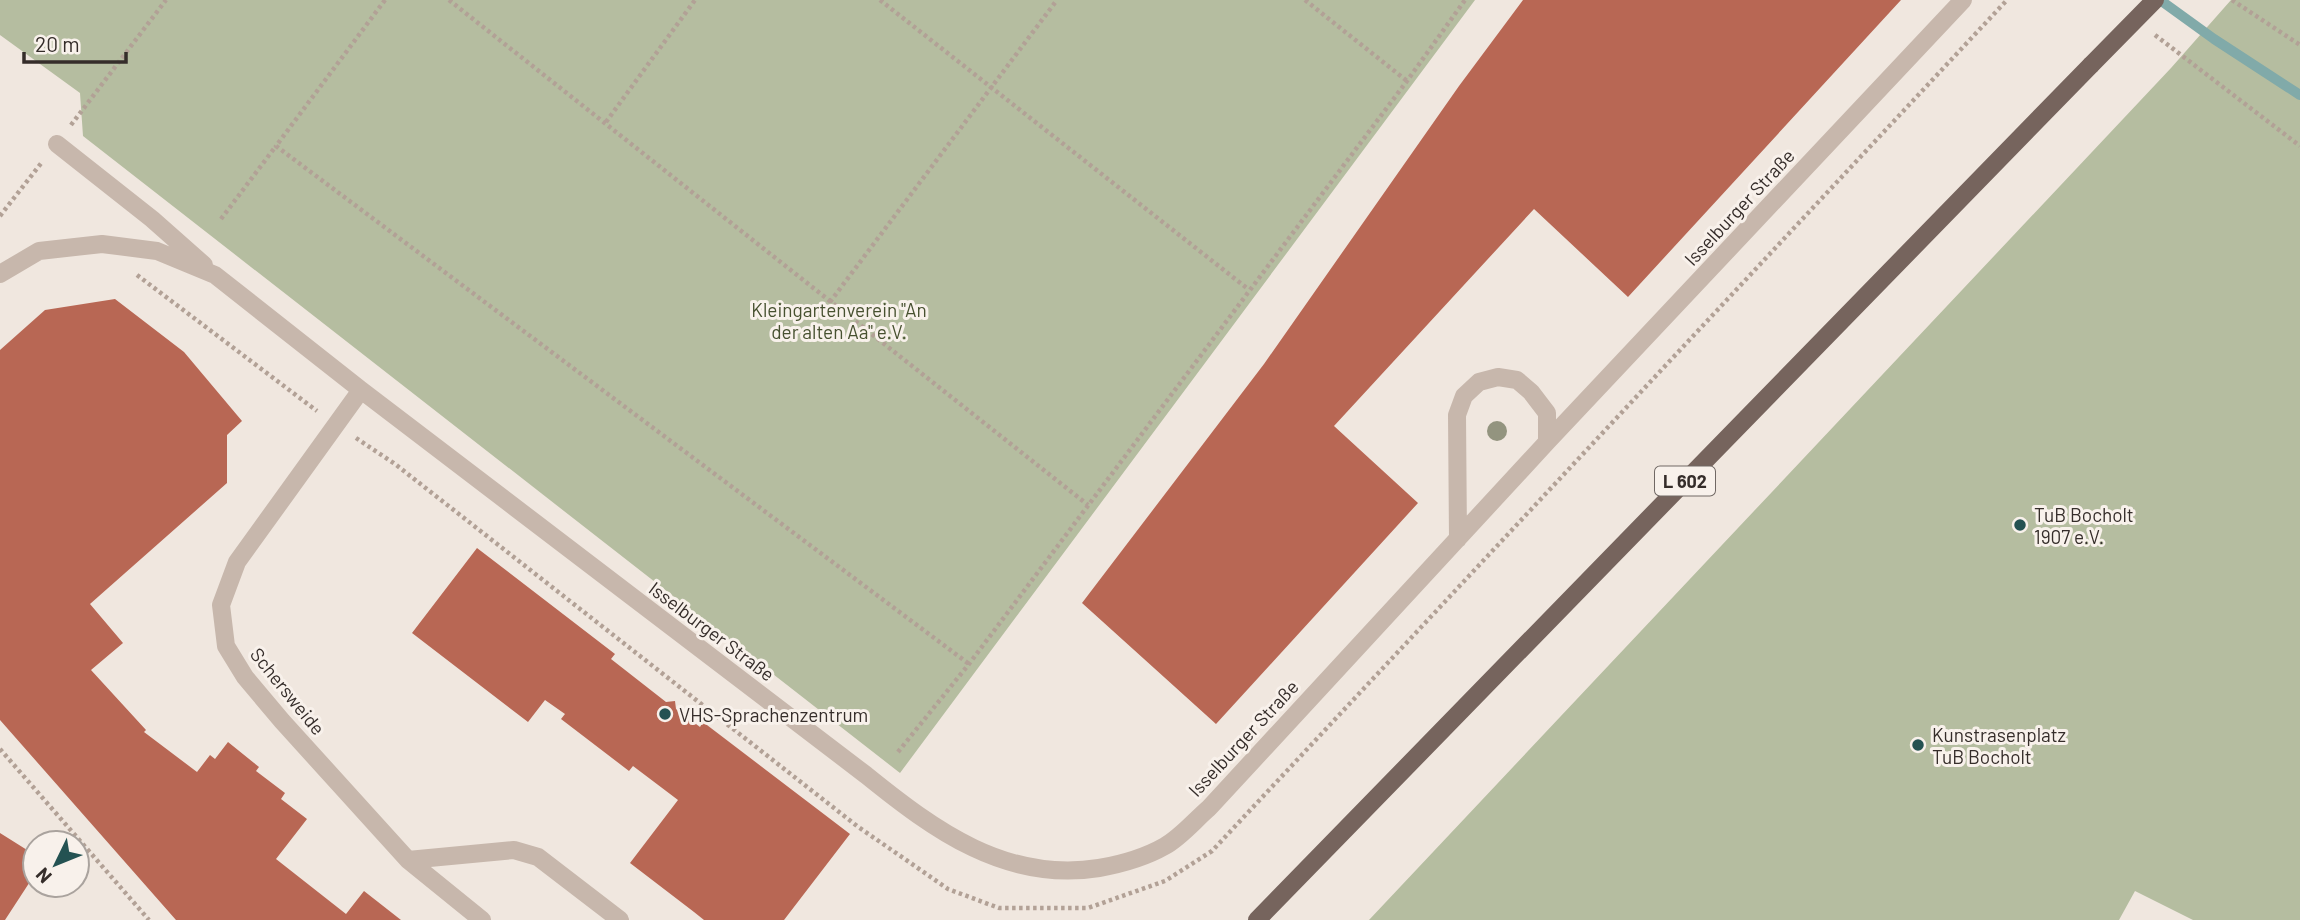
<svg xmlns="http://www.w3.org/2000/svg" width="2300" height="920" font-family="Barlow,sans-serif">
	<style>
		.green { fill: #b5bda0 }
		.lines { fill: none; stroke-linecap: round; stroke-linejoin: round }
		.stream { stroke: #81aaa9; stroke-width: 10 }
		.building { fill: #b86754 }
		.path { stroke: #b2a196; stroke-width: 4.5; stroke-dasharray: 3.5 3.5; stroke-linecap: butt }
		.minor { stroke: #c7b7ac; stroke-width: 18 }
		.major { stroke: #76645d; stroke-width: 18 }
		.major-bridge { stroke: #76645d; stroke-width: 18 }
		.tree { fill: #93947f }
		.poi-dot { fill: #245252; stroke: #f8f1eb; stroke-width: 2.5 }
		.labels { text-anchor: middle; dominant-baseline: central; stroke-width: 6; stroke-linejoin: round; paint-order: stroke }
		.shield { fill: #f8f1eb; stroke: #706864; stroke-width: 2 }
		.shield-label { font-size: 18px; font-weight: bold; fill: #352d2a }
		.street-label { font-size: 19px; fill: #352d2a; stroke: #f8f1eb }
		.park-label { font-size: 19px; fill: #475130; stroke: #f8f1eb }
		.poi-label { font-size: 19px; fill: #352d2a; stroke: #f8f1eb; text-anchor: start }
	</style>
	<rect width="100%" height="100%" fill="#f0e7df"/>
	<path class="green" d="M0 0H1475L900 773 83 136 80 93 0 35Z
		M2231 0H2300V920H2193L2135 891 2119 920H1369L2171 68Z"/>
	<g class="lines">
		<path class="stream" d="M2160 0 2214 39 2300 95"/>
	</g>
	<path class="building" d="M1523 0H1901L1628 297 1534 209 1334 426 1418 503 1216 724 1082 603 1264 364 1459 86Z
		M115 299 184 352 242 421 227 435V483L90 604 123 643 91 670 146 730 144 732 197 772 210 755 215 759 228 742 259 767 256 771 285 793 281 799 307 819 276 859 346 914 364 891 401 920H176L0 720V350L45 310Z
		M477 548 615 654 611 659 666 702 675 701 676 709 700 727 703 722 850 834 784 920H704L694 912 630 863 678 800 633 766 629 771 561 719 565 714 545 700 528 722 412 633Z
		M0 833 35 855V874L5 920H0Z"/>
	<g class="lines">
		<path class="path" d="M385 0 276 146 969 664
			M449 0 1088 505
			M880 0 1248 289
			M1305 0 1407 81
			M2232 0 2300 45
			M2155 35 2300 146
			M606 122 695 0
			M71 125 166 0
			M0 216 42 162
			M221 219 276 146
			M137 275 317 411
			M830 302 1057 0
			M356 438 395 464 857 826 948 889 999 908H1088L1165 881 1212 851 2007 0
			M0 749 149 920
			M898 752 969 664 1407 81 1465 0"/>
		<path class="minor" d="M57 144 152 219 204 265
			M0 274 39 251 102 244 157 251 215 275 361 390 866 775C934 830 1006 883 1099 868 1122 864 1144 858 1165 846 1181 837 1195 820 1209 808L1547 442 1963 0
			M361 390 237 562 221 605 226 646 245 677 282 721 408 860 482 920
			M1458 539 1457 415 1464 396 1479 382 1498 377 1517 380 1531 392 1547 413V442
			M408 860 514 850 538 857 620 920"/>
		<path class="major" d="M1257 920 2091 65"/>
		<path class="major-bridge" d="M2091 65 2155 0"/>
	</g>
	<circle class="tree" cx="1497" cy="431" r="10"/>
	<g class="poi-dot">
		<circle cx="2020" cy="525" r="7"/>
		<circle cx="665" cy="714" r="7"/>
		<circle cx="1918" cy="745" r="7"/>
	</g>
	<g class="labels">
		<rect class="shield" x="1655" y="466.5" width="60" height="29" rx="5"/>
		<g class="shield-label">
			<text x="1685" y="481">L 602</text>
		</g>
		<g class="street-label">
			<text transform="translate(1739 207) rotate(-47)">Isselburger Straße</text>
			<text transform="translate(712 631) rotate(37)">Isselburger Straße</text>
			<text transform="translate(288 691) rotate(51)">Schersweide</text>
			<text transform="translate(1243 738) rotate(-47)">Isselburger Straße</text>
		</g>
		<g class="park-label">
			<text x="839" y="309">Kleingartenverein "An<tspan x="839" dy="22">der alten Aa" e.V.</tspan></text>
		</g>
		<g class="poi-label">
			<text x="2034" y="514">TuB Bocholt<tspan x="2034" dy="22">1907 e.V.</tspan></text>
			<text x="679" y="714">VHS-Sprachenzentrum</text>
			<text x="1932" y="734">Kunstrasenplatz<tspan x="1932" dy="22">TuB Bocholt</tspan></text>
		</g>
	</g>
	<g transform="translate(56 864) rotate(227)"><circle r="33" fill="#f8f1eb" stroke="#aaa39e" stroke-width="2"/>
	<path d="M0-5L12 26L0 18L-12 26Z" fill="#245252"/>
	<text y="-10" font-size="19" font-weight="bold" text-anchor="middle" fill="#352d2a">N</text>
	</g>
	<path d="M24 52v10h102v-10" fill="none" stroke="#352d2a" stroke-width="3.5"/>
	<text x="35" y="52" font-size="21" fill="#352d2a" stroke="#f8f1eb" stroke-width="5" paint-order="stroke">20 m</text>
</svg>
